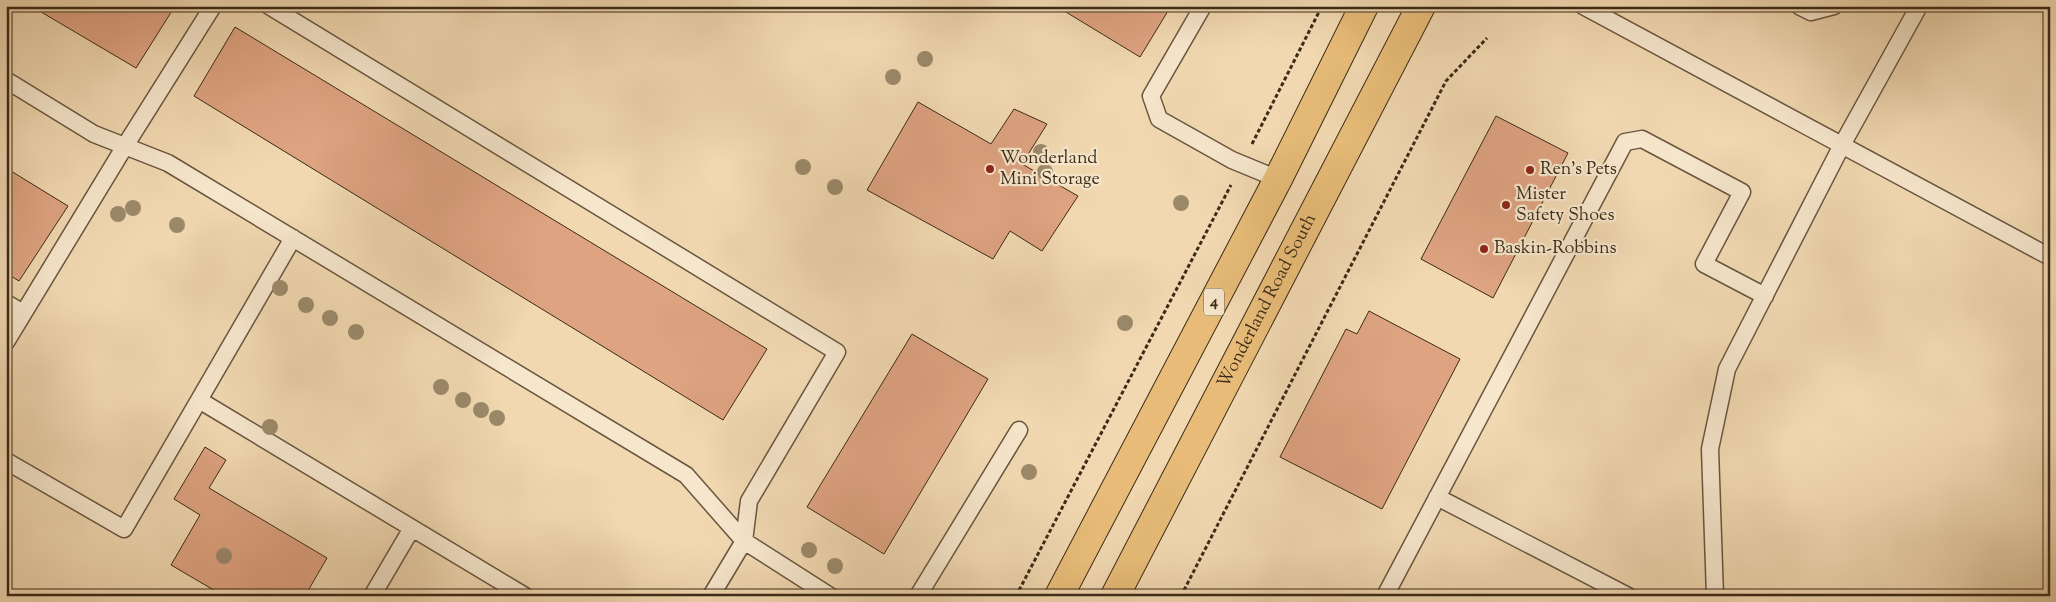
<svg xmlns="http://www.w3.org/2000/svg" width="2056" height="602" font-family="'Sorts Mill Goudy',serif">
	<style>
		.building { fill: #dea381; stroke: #3b2b17 }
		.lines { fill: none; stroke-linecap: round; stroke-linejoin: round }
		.lane-casing { stroke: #68563e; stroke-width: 19 }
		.primary-casing { stroke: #3b2b17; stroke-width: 30 }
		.path { stroke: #3b2b17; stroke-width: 3; stroke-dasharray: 4 2.5; stroke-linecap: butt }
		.lane { stroke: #f6e6cc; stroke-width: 16 }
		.primary { stroke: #e8bc78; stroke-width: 28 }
		.tree { fill: #9b896a }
		.poi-dot { fill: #8f2418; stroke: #f6e6cc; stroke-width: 2 }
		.labels { text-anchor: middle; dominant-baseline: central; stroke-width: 4.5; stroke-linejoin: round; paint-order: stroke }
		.shield { fill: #f6e6cc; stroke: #73634d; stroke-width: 1 }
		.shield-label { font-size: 16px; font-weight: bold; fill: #3b2b17 }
		.poi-label { font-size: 18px; fill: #3b2b17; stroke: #f6e6cc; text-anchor: start }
		.street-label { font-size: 18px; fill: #3b2b17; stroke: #f6e6cc }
	</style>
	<rect width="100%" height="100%" fill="#f1d8b1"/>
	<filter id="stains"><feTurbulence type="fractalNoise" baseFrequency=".004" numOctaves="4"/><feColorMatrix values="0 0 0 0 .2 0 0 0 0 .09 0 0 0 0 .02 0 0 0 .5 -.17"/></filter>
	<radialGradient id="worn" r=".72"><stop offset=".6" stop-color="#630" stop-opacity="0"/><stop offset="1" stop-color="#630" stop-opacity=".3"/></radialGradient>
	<path class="building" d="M31 6H175L136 68Z
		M1056 6H1171L1140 57Z
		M235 27 767 349 723 420 194 96Z
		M918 102 991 144 1014 109 1047 124 1022 164 1078 196 1042 251 1010 231 993 259 867 190Z
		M1496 116 1568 153 1493 298 1421 259Z
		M6 168 68 206 19 281 6 273Z
		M1369 311 1460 359 1382 509 1280 457 1346 329 1357 334Z
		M912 334 988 379 884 554 807 507Z
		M205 447 226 460 209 488 327 558 305 596H224L171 565 200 515 174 499Z"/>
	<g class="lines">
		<defs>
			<path id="lane" d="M269 6 837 352 749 501 744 541 711 596
				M1203 6 1151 96 1159 119 1232 160 1278 179
				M1583 6 2050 257
				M1799 6 1811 12 1834 6
				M6 80 94 134 168 163 686 475 744 541 830 596
				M293 238 199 400 525 596
				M6 303 23 313
				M6 342 125 146 213 6
				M6 461 124 529 199 400
				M1437 497 1628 596
				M372 596 412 528
				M918 596 1019 430
				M1385 596 1625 142 1642 139 1742 192 1704 264 1765 296
				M1715 596 1710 449 1727 369 1842 145 1919 6"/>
			<g id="primary">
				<path d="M1059 596 1278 179 1364 6"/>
				<path id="s1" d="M1115 596 1421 6"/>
			</g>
		</defs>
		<use href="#lane" class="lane-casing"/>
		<use href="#primary" class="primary-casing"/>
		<path class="path" d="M1252 144 1322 6
			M1016 596 1231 185
			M1181 596 1446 81 1487 38"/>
		<use href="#lane" class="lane"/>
		<use href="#primary" class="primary"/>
	</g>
	<g class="tree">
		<circle cx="925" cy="59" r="8"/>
		<circle cx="893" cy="77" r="8"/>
		<circle cx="1041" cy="152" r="8"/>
		<circle cx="803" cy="167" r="8"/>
		<circle cx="1045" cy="172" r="8"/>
		<circle cx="835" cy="187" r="8"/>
		<circle cx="1181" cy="203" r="8"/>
		<circle cx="133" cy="208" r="8"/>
		<circle cx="118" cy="214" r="8"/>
		<circle cx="177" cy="225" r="8"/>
		<circle cx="280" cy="288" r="8"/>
		<circle cx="306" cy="305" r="8"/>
		<circle cx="330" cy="318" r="8"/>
		<circle cx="1125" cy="323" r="8"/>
		<circle cx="356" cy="332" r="8"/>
		<circle cx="441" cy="387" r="8"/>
		<circle cx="463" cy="400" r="8"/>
		<circle cx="481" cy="410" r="8"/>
		<circle cx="497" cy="418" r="8"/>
		<circle cx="270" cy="427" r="8"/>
		<circle cx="1029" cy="472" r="8"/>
		<circle cx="809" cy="550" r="8"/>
		<circle cx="224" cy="556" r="8"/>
		<circle cx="835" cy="566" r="8"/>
	</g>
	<g class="poi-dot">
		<circle cx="990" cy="169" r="5"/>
		<circle cx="1530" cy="170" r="5"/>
		<circle cx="1506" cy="205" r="5"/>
		<circle cx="1484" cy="249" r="5"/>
	</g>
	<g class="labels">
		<rect class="shield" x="1204" y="288.5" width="20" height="27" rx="4"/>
		<g class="shield-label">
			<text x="1214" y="302">4</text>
		</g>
		<g class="poi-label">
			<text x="1000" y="159">Wonderland<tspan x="1000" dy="21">Mini Storage</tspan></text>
			<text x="1540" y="170">Ren's Pets</text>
			<text x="1516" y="195">Mister<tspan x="1516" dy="21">Safety Shoes</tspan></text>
			<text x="1494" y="249">Baskin-Robbins</text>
		</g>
		<g class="street-label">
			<text stroke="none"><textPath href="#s1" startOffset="332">Wonderland Road South</textPath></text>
		</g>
	</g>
	<rect width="2056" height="602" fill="none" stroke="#f1d8b1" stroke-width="25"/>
	<rect x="8" y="8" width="2041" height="587" fill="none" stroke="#3b2b17" stroke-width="2.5"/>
	<rect x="12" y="12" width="2031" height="577" fill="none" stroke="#3b2b17"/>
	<rect width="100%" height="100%" filter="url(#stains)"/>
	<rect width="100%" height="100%" fill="url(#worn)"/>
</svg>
